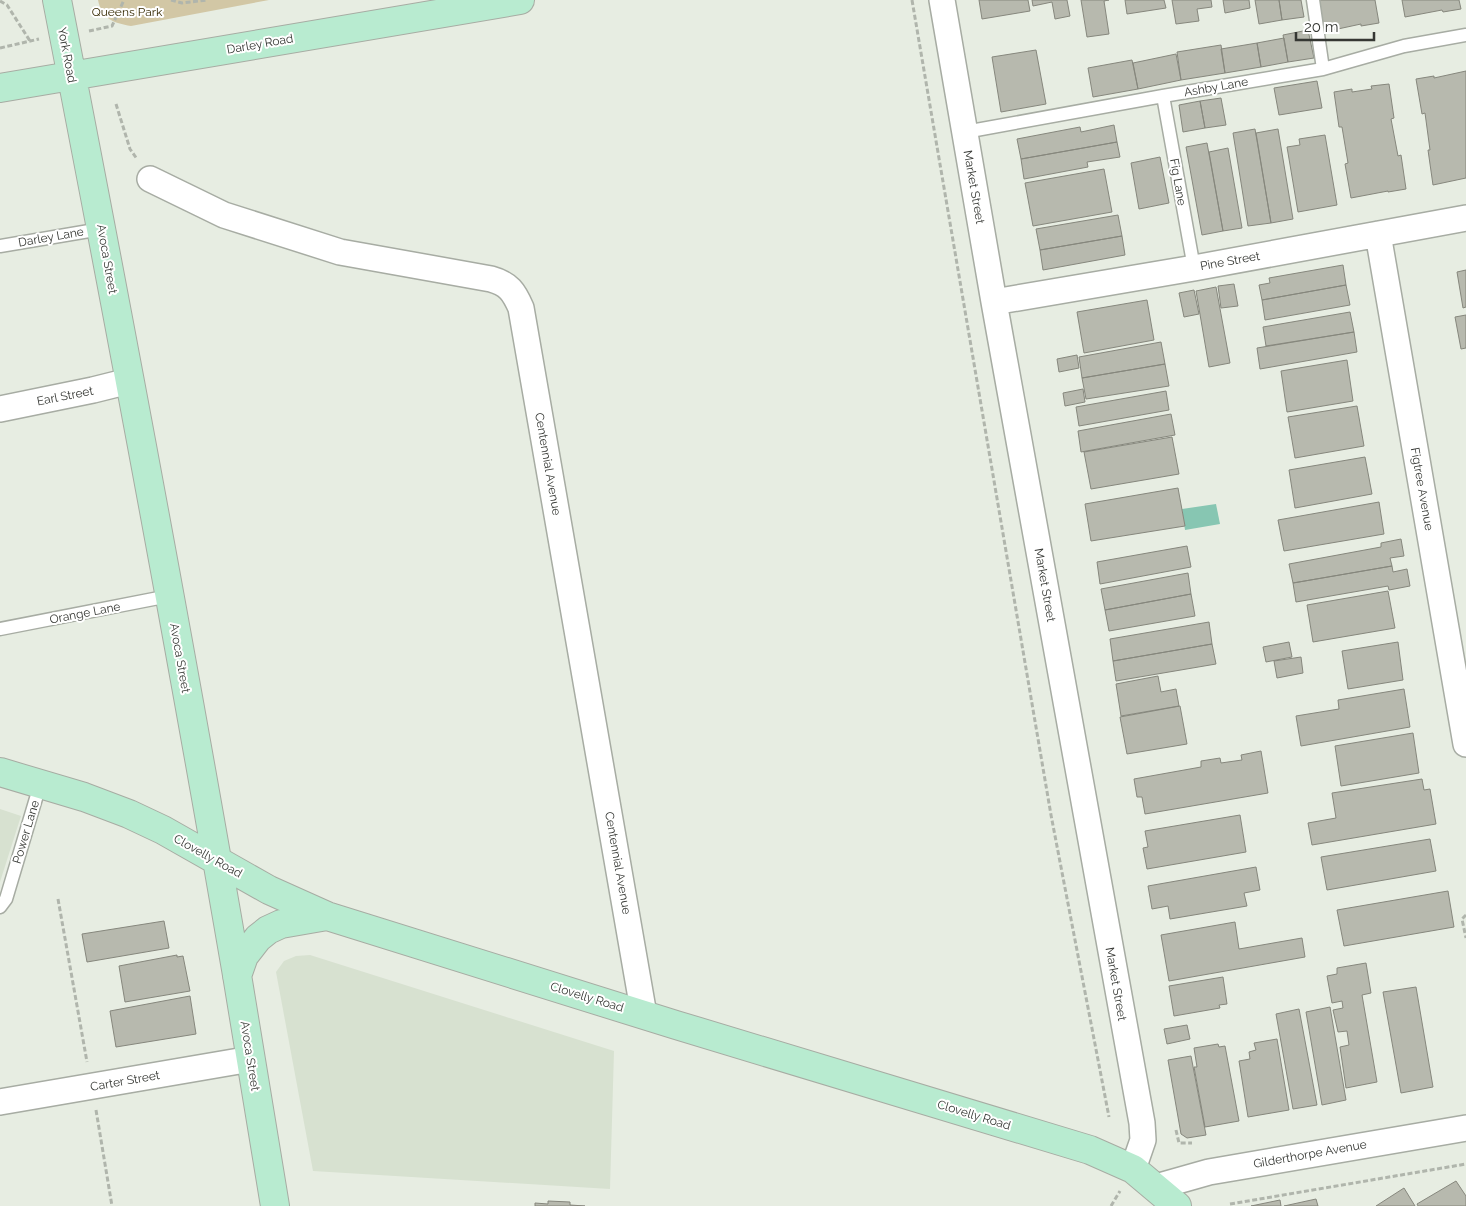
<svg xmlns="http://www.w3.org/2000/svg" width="1466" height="1206" font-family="Raleway,sans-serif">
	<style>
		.built { fill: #d7e1d0 }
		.green { fill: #d2c7a5 }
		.water { fill: #87c6b2 }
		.building { fill: #b7b9ae; stroke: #86877d }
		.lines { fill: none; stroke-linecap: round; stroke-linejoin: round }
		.lane-casing { stroke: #a7aca3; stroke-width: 15 }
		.street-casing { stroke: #a7aca3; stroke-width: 28 }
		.secondary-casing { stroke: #a7aca3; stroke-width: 30 }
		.path { stroke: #b0b5ac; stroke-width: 3; stroke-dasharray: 5 2.5; stroke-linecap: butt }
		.lane { stroke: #fff; stroke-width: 12 }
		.street { stroke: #fff; stroke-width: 25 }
		.secondary { stroke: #b8ebd0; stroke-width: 28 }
		.labels { text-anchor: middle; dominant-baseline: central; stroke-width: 4; stroke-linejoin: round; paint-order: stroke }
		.park-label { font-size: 12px; fill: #342800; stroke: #fff }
		.street-label { font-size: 12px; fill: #353733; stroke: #fff }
	</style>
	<rect width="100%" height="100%" fill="#e7ede2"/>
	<path class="built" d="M0 809 21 816 0 882Z
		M310 955 614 1051 610 1189 313 1171 276 972 284 961 296 956Z"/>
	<path class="green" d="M98 0H269L131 26C113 23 102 19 98 0Z"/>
	<path class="water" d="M1216 504 1220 524 1185 530 1182 509Z"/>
	<path class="building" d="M979 0H1028L1030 11 982 19Z
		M1032 0H1067L1070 16 1055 19 1052 2 1033 6Z
		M1081 0H1109L1104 1 1109 34 1087 37Z
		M1125 0H1164L1166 8 1127 14Z
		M1172 0H1211L1212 7 1197 9 1199 21 1176 24Z
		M1223 0H1249L1250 8 1225 13Z
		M1255 0H1279L1282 20 1259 24Z
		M1279 0H1301L1304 17 1282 20Z
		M1319 0H1375L1379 23 1361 26V24L1324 32Z
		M1402 0H1459L1461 9 1443 12 1442 10 1405 17Z
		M1308 30 1314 58 1288 62 1283 35Z
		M1284 38 1288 62 1261 67 1257 43Z
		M1257 43 1261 67 1225 73 1221 49Z
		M1221 45 1225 73 1181 80 1177 52Z
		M1036 50 1046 104 1001 112 992 57Z
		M1176 54 1181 80 1138 89 1133 63Z
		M1132 60 1138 89 1093 97 1088 68Z
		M1466 71V178L1433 185 1428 150H1430L1425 113 1422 114 1416 79 1434 76V78Z
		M1317 81 1322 108 1279 115 1274 88Z
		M1389 84 1394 118 1391 119 1398 156 1401 155 1406 189 1388 192V191L1351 198 1345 164 1348 163 1342 127H1339L1334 92 1352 89V92L1372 89 1371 86Z
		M1221 98 1226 125 1205 128 1200 101Z
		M1200 101 1205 128 1183 132 1179 105Z
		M1114 125 1117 142 1021 159 1017 139 1080 127 1081 132Z
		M1255 129 1271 223 1248 226 1233 133Z
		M1278 129 1293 219 1271 223 1256 133Z
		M1325 135 1337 205 1298 212 1287 147 1300 145 1299 139Z
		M1117 142 1120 157 1087 162 1088 167 1024 179 1021 159Z
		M1207 143 1223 231 1202 235 1186 147Z
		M1228 148 1242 228 1223 231 1209 152Z
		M1160 157 1169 203 1139 209 1131 163Z
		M1104 169 1112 212 1033 226 1025 183Z
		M1118 215 1122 236 1040 250 1036 229Z
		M1122 236 1125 255 1043 270 1040 250Z
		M1343 265 1346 285 1262 300 1259 285 1270 283 1269 278Z
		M1466 270V307L1463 308 1457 272Z
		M1234 284 1238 306 1221 308 1218 286Z
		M1346 285 1350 305 1265 320 1262 300Z
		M1216 287 1230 363 1209 367 1196 291Z
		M1194 290 1199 314 1184 317 1179 293Z
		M1147 300 1154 340 1084 353 1077 312Z
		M1350 312 1354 332 1266 346 1263 327Z
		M1466 315V348L1461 349 1455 317Z
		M1354 332 1357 352 1260 369 1257 348Z
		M1161 342 1165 364 1082 378 1079 357Z
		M1077 355 1079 368 1059 372 1057 359Z
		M1347 360 1353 401 1287 412 1281 371Z
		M1165 364 1169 386 1086 399 1082 378Z
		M1083 389 1085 402 1065 406 1063 393Z
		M1166 391 1169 410 1079 426 1076 407Z
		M1357 406 1364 446 1295 458 1288 417Z
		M1171 414 1175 435 1081 452 1078 431Z
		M1172 437 1179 474 1091 489 1084 452Z
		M1365 457 1372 494 1295 508 1289 470Z
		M1178 488 1185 526 1091 541 1085 504Z
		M1379 502 1384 534 1284 551 1278 520Z
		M1401 539 1404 556 1390 558 1392 566 1293 583 1289 564 1381 547V543Z
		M1187 546 1191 567 1100 584 1097 562Z
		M1392 566 1393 572 1407 569 1410 586 1389 590 1388 586 1296 602 1293 583Z
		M1188 573 1191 594 1105 610 1101 589Z
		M1388 591 1395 628 1313 642 1307 605Z
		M1191 594 1195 616 1109 631 1105 610Z
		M1209 622 1212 644 1113 661 1110 639Z
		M1289 642 1292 657 1266 662 1263 647Z
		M1398 642 1403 680 1348 689 1342 651Z
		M1212 644 1216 664 1116 681 1113 661Z
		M1301 657 1303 673 1277 678 1274 661Z
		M1158 676 1161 692 1176 689 1179 706 1121 716 1116 684Z
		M1404 689 1410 727 1301 746 1296 716 1339 709 1338 700Z
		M1180 706 1187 744 1127 754 1120 717Z
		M1413 733 1419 773 1341 786 1335 746Z
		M1261 751 1268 793 1145 814 1142 797H1137L1134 779 1201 767V761L1220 758 1221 763 1242 760 1241 755Z
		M1422 779 1424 790 1430 789 1436 824 1312 845 1308 823 1336 818 1332 793Z
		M1240 815 1246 852 1147 869 1143 848 1148 847 1145 831Z
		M1430 839 1436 871 1327 890 1321 857Z
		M1256 867 1260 890 1244 893 1247 906 1170 919 1168 906 1152 909 1148 886Z
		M1448 891 1454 927 1344 946 1337 910Z
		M164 921 169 948 87 962 82 934Z
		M1235 922 1239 949 1302 938 1305 957 1169 981 1161 935Z
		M177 955V957L183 956 190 991 125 1002 119 966Z
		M1366 963 1371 993 1362 995 1377 1082 1346 1088 1340 1047 1349 1045 1347 1031 1338 1032 1333 1010 1343 1008 1342 1001 1332 1003 1327 976 1337 974V968Z
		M1223 977 1227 1004 1219 1005 1220 1008 1174 1016 1169 986Z
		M1416 987 1433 1087 1401 1093 1383 992Z
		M190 996 196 1034 116 1047 110 1011Z
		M1330 1007 1346 1100 1322 1105 1306 1012Z
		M1299 1009 1317 1105 1293 1109 1276 1014Z
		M1187 1025 1190 1039 1167 1044 1164 1029Z
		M1277 1039 1289 1110 1248 1117 1239 1061 1250 1059 1249 1052 1256 1050 1254 1043Z
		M1218 1044 1219 1047 1225 1046 1239 1121 1205 1127 1194 1067H1197L1194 1048Z
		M1191 1056 1206 1135 1187 1138 1181 1134 1168 1060Z
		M1456 1181 1466 1196V1206H1418L1417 1204Z
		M1404 1188 1415 1206H1376Z
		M1316 1199 1318 1206H1284Z
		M1280 1200 1281 1206H1251Z
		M548 1201 570 1202V1205L585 1206H535V1203L548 1204Z"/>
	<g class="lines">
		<defs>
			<path id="lane" d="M1313 0 1323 69
				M1163 96 1194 268
				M965 132 1163 96 1323 69 1404 46 1466 35
				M0 246 101 229
				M0 629 169 596
				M0 907 6 899 40 785"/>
			<path id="street" d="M942 0 994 302 1142 1123 1143 1140 1133 1169
				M150 179 224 215 340 252 491 279C509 284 514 292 521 308L644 1015
				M1378 234 1466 744
				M994 302 1194 268 1466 218
				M0 409 93 390 129 381
				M0 1102 251 1059
				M1156 1187 1209 1172 1466 1128"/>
			<path id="secondary" d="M57 0C120 324 181 649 237 975 250 1052 263 1129 275 1206
				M0 88 520 0
				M0 772 84 797 129 814 163 830 269 890 327 916 676 1025 1090 1150 1133 1169 1177 1206
				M237 976 244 956 258 938 268 930 281 924 327 916"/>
		</defs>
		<use href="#lane" class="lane-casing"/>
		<use href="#street" class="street-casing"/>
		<use href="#secondary" class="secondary-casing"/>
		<path class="path" d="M171 0 182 3 207 0
			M912 0 1051 815 1109 1117
			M0 1 7 5 30 41
			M89 31 112 26 124 0
			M0 48 39 39
			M116 104 130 149 137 159
			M58 899 87 1062
			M1466 915 1462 919 1466 938
			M96 1110 112 1206
			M1176 1130 1179 1143H1192
			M1230 1204 1466 1164
			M1111 1206 1120 1191"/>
		<use href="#lane" class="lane"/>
		<use href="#street" class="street"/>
		<use href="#secondary" class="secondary"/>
	</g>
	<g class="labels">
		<g class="park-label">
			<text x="127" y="12">Queens Park</text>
		</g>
		<g class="street-label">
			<text transform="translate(260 44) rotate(-10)">Darley Road</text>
			<text transform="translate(67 55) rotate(79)">York Road</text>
			<text transform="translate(1216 87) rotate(-10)">Ashby Lane</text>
			<text transform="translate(1178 182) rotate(80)">Fig Lane</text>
			<text transform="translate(974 187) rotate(80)">Market Street</text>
			<text transform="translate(51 237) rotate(-10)">Darley Lane</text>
			<text transform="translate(107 259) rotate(80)">Avoca Street</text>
			<text transform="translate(1230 261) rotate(-10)">Pine Street</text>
			<text transform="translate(65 396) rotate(-11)">Earl Street</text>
			<text transform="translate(548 464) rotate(80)">Centennial Avenue</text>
			<text transform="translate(1422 489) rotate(80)">Figtree Avenue</text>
			<text transform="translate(1045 585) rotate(80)">Market Street</text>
			<text transform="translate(85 613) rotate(-11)">Orange Lane</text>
			<text transform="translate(180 658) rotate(80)">Avoca Street</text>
			<text transform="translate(26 832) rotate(-73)">Power Lane</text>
			<text transform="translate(208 856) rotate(29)">Clovelly Road</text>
			<text transform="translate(618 863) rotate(80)">Centennial Avenue</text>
			<text transform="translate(1116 984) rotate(80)">Market Street</text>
			<text transform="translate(587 997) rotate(17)">Clovelly Road</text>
			<text transform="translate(250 1056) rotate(81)">Avoca Street</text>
			<text transform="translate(125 1081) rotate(-10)">Carter Street</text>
			<text transform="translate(974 1115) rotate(17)">Clovelly Road</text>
			<text transform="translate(1310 1154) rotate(-10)">Gilderthorpe Avenue</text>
		</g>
	</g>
	<path d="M1296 32v8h78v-8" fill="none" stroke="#353733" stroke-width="2.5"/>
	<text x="1304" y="32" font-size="15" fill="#353733" stroke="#ffffff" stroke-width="4" paint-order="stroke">20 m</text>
</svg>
